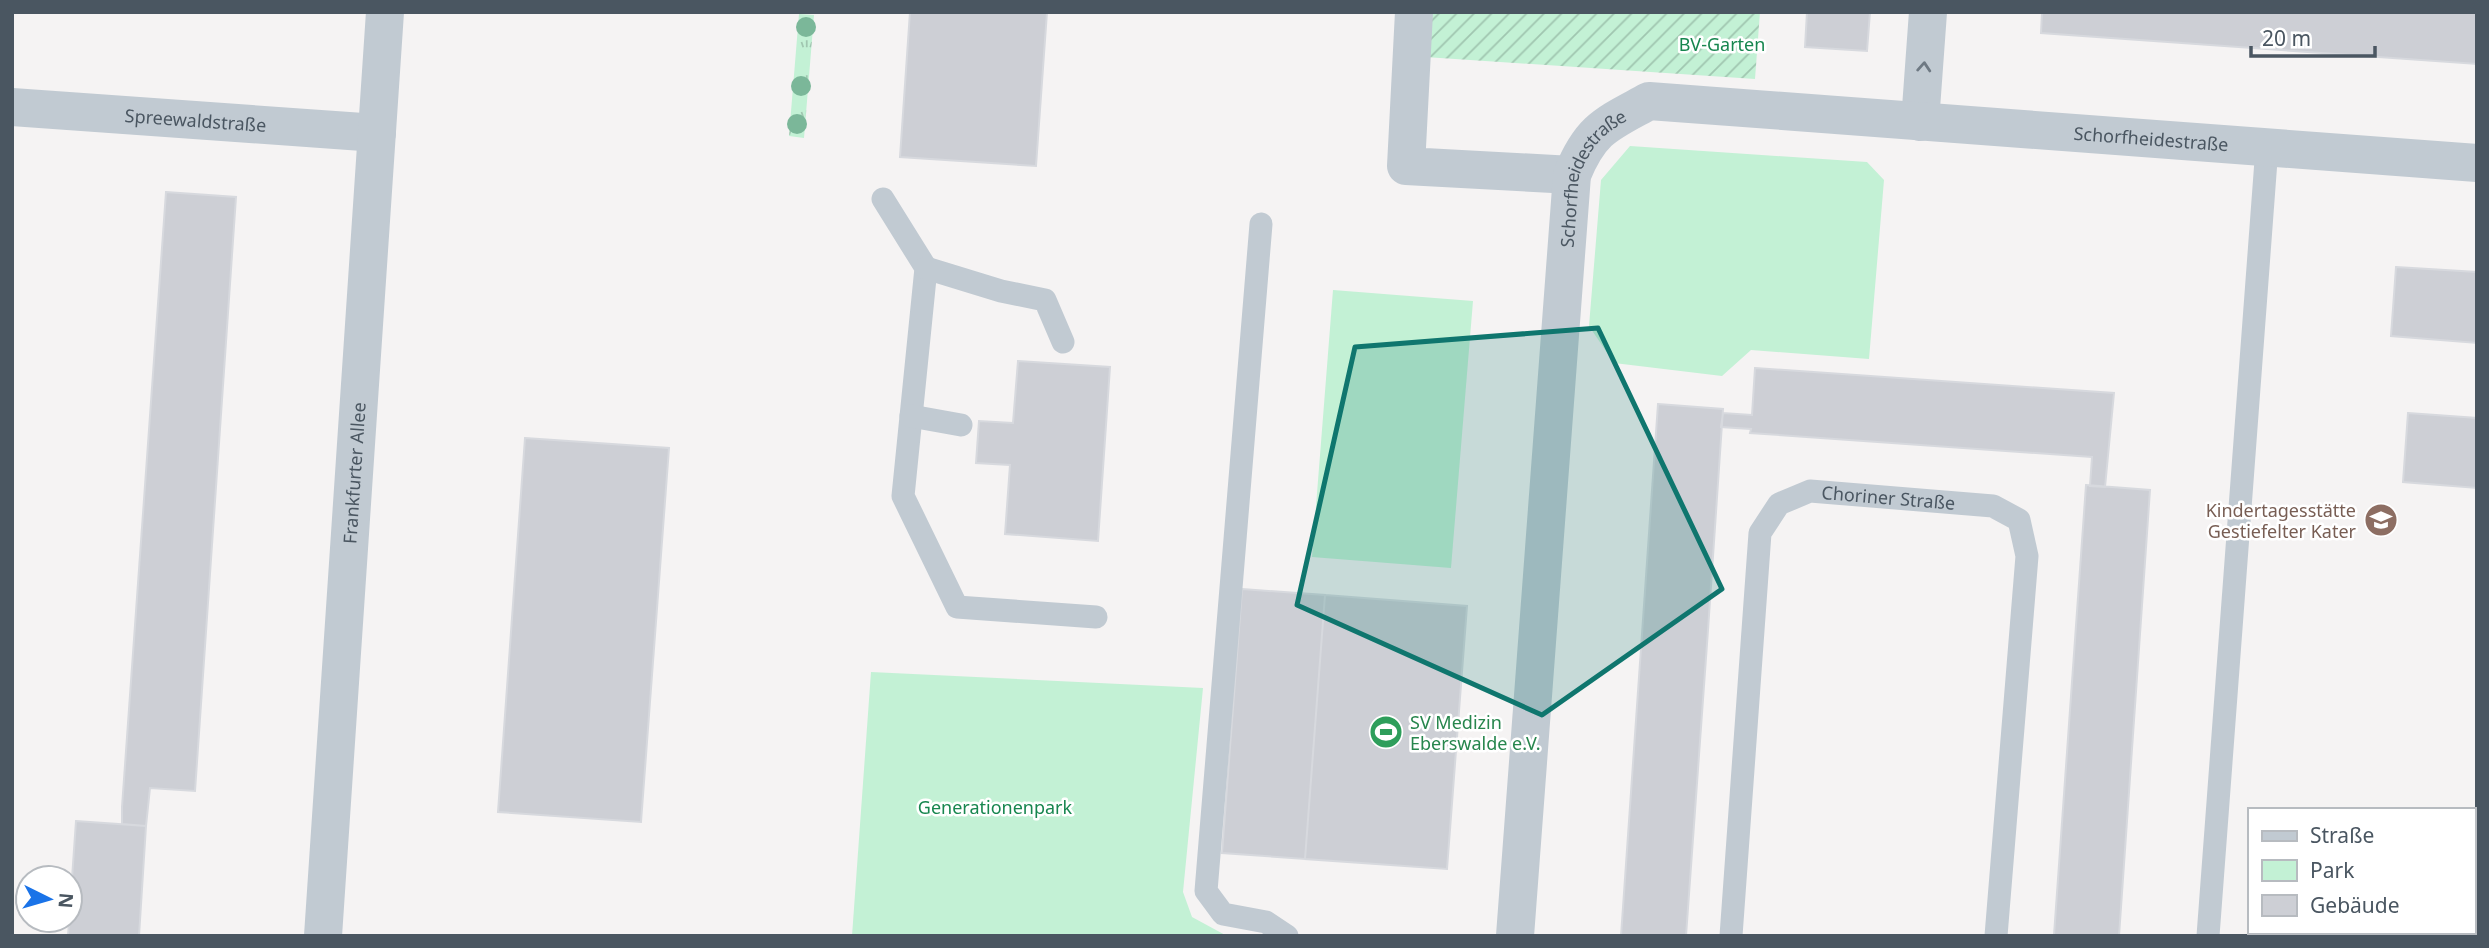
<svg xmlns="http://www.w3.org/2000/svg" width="2489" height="948" font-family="'Noto Sans',sans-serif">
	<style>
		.grass { fill: url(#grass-tufts) }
		.park { fill: #c3f1d5 }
		.garden { fill: url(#garden-furrows) }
		.building { fill: #cdcfd5; stroke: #d7d9de; stroke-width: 2 }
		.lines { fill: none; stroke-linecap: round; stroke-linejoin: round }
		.lane { stroke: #c1cad2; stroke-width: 23 }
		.street { stroke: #c1cad2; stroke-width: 38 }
		.tree { fill: #7bb799 }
		.oneway { stroke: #6e7983 }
		.marked { fill: #0f766e; fill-opacity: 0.2; stroke: #0f766e; stroke-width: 5; stroke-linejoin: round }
		.labels { text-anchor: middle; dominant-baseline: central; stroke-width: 5; stroke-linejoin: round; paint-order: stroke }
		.park-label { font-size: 18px; fill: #17864f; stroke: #fff }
		.street-label { font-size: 18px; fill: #4a5661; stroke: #fff }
		.education-label { font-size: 18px; fill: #785e54; stroke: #fff; text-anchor: end }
		.leisure-label { font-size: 18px; fill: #27864d; stroke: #fff; text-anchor: start }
	</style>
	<defs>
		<pattern id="grass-tufts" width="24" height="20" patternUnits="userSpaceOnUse" patternTransform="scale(1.75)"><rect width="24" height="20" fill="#c3f1d5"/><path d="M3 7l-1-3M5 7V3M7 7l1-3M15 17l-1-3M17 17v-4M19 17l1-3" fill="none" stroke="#a0c6b0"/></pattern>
		<pattern id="garden-furrows" width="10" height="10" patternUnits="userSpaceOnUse" patternTransform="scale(1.75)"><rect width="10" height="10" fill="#c3f1d5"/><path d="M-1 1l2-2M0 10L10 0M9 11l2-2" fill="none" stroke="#a0c6b0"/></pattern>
	</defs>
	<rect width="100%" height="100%" fill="#f5f3f3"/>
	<path class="grass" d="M799 14 814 15 804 138 789 136Z"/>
	<path class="park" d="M1630 146 1867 162 1884 180 1869 359 1751 350 1722 376 1614 363 1589 326 1601 180Z
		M1333 290 1473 301 1451 568 1312 557Z
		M871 672 1203 688 1183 892 1192 917 1227 936H852Z"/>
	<path class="garden" d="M1429 12H1760L1755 79 1425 57Z"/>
	<path class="building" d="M910 12H1047L1036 166 900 157Z
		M1807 12H1870L1867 51 1805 47Z
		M2042 12H2477V64L2041 33Z
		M166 192 236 197 195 791 150 788 146 826 122 824V807Z
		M2396 267 2477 272V343L2391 336Z
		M1018 361 1110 367 1098 541 1005 534 1010 465 976 463 979 421 1013 423Z
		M1755 368 2114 393 2105 487 2090 486 2092 457 1750 433 1751 429 1721 427 1723 413 1752 415Z
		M1658 404 1723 409 1708 630 1686 936H1621Z
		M2408 413 2477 418V488L2403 482Z
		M525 438 669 448 641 822 498 812Z
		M2086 485 2150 490 2119 936 2054 935Z
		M1242 589 1325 595 1305 859 1222 853Z
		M1325 595 1467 606 1447 869 1305 859Z
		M76 821 146 826 139 936H68Z"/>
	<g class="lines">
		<g class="lane">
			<path d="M883 199 926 268 903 496 957 607 1096 617"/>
			<path d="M1261 224 1206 891 1223 914 1266 922 1287 936"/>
			<path d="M926 268 1001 291 1045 300 1063 342"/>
			<path d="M911 416 961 425"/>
			<path id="s1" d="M1731 936 1760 533 1779 504 1810 491 1993 506 2019 520 2027 556 1996 936"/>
			<path d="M2208 936 2267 147"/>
		</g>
		<g class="street">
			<path d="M1414 12 1406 166 1572 175"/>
			<path id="s2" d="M12 107 377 133"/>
			<path d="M1920 122 1928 12"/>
			<path id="s3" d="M323 936 385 12"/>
			<path id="s4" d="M1515 936 1572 175C1591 128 1607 124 1649 101L2477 163"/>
		</g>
	</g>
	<g class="tree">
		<circle cx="806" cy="27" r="10"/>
		<circle cx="801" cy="86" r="10"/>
		<circle cx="797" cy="124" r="10"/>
	</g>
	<defs><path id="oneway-chevron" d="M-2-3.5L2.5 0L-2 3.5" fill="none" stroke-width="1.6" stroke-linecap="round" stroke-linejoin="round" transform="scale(1.75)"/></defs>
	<use class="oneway" href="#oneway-chevron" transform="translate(1924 67) rotate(-86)"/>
	<path class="marked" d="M1598 328 1722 589 1542 715 1297 605 1355 347Z"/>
	<defs>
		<symbol id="school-disc" viewBox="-11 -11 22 22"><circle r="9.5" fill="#8d6e63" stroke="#fff"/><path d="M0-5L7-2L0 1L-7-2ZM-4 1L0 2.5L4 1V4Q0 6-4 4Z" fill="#fff"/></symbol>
		<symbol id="stadium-disc" viewBox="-11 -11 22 22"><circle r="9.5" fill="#2e9e5b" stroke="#fff"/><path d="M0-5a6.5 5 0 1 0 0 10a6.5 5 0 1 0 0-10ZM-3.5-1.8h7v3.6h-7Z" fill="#fff"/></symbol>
	</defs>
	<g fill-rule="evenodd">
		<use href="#school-disc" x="2362" y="501" width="38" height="38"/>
		<use href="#stadium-disc" x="1367" y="713" width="38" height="38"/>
	</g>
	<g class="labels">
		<g class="park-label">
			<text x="1722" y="44">BV-Garten</text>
			<text x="995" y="807">Generationenpark</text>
		</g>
		<g class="street-label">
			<text stroke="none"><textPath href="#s2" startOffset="184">Spreewaldstraße</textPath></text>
			<text stroke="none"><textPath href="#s4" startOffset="1377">Schorfheidestraße</textPath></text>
			<text stroke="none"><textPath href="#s4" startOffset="768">Schorfheidestraße</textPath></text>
			<text stroke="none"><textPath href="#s3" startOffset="464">Frankfurter Allee</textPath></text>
			<text stroke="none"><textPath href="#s1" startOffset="551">Choriner Straße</textPath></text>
		</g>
		<g class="education-label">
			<text x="2356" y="510">Kindertagesstätte<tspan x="2356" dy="21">Gestiefelter Kater</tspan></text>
		</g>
		<g class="leisure-label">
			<text x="1410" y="722">SV Medizin<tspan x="1410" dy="21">Eberswalde e.V.</tspan></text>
		</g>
	</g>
	<rect width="2489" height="948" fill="none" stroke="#4a5661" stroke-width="28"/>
	<rect x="2248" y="808" width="228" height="126" fill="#ffffff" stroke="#b7bbc0" stroke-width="2"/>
	<rect x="2262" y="831" width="35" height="10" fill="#c1cad2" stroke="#b7bbc0" stroke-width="2"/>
	<text x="2310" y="843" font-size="21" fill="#4a5661">Straße</text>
	<rect x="2262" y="860" width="35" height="21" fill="#c3f1d5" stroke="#b7bbc0" stroke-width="2"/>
	<text x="2310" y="878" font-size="21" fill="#4a5661">Park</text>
	<rect x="2262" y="895" width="35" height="21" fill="#cdcfd5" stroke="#b7bbc0" stroke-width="2"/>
	<text x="2310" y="913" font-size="21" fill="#4a5661">Gebäude</text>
	<g transform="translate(49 899) rotate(95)"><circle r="33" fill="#ffffff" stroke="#b7bbc0" stroke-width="2"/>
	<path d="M0-5L12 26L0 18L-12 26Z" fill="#1a73e8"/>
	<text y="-10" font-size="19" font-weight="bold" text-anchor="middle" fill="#4a5661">N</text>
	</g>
	<path d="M2251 46v10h124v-10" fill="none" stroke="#4a5661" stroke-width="3.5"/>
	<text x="2262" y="46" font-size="21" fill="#4a5661" stroke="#ffffff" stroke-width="5" paint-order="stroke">20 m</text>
</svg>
